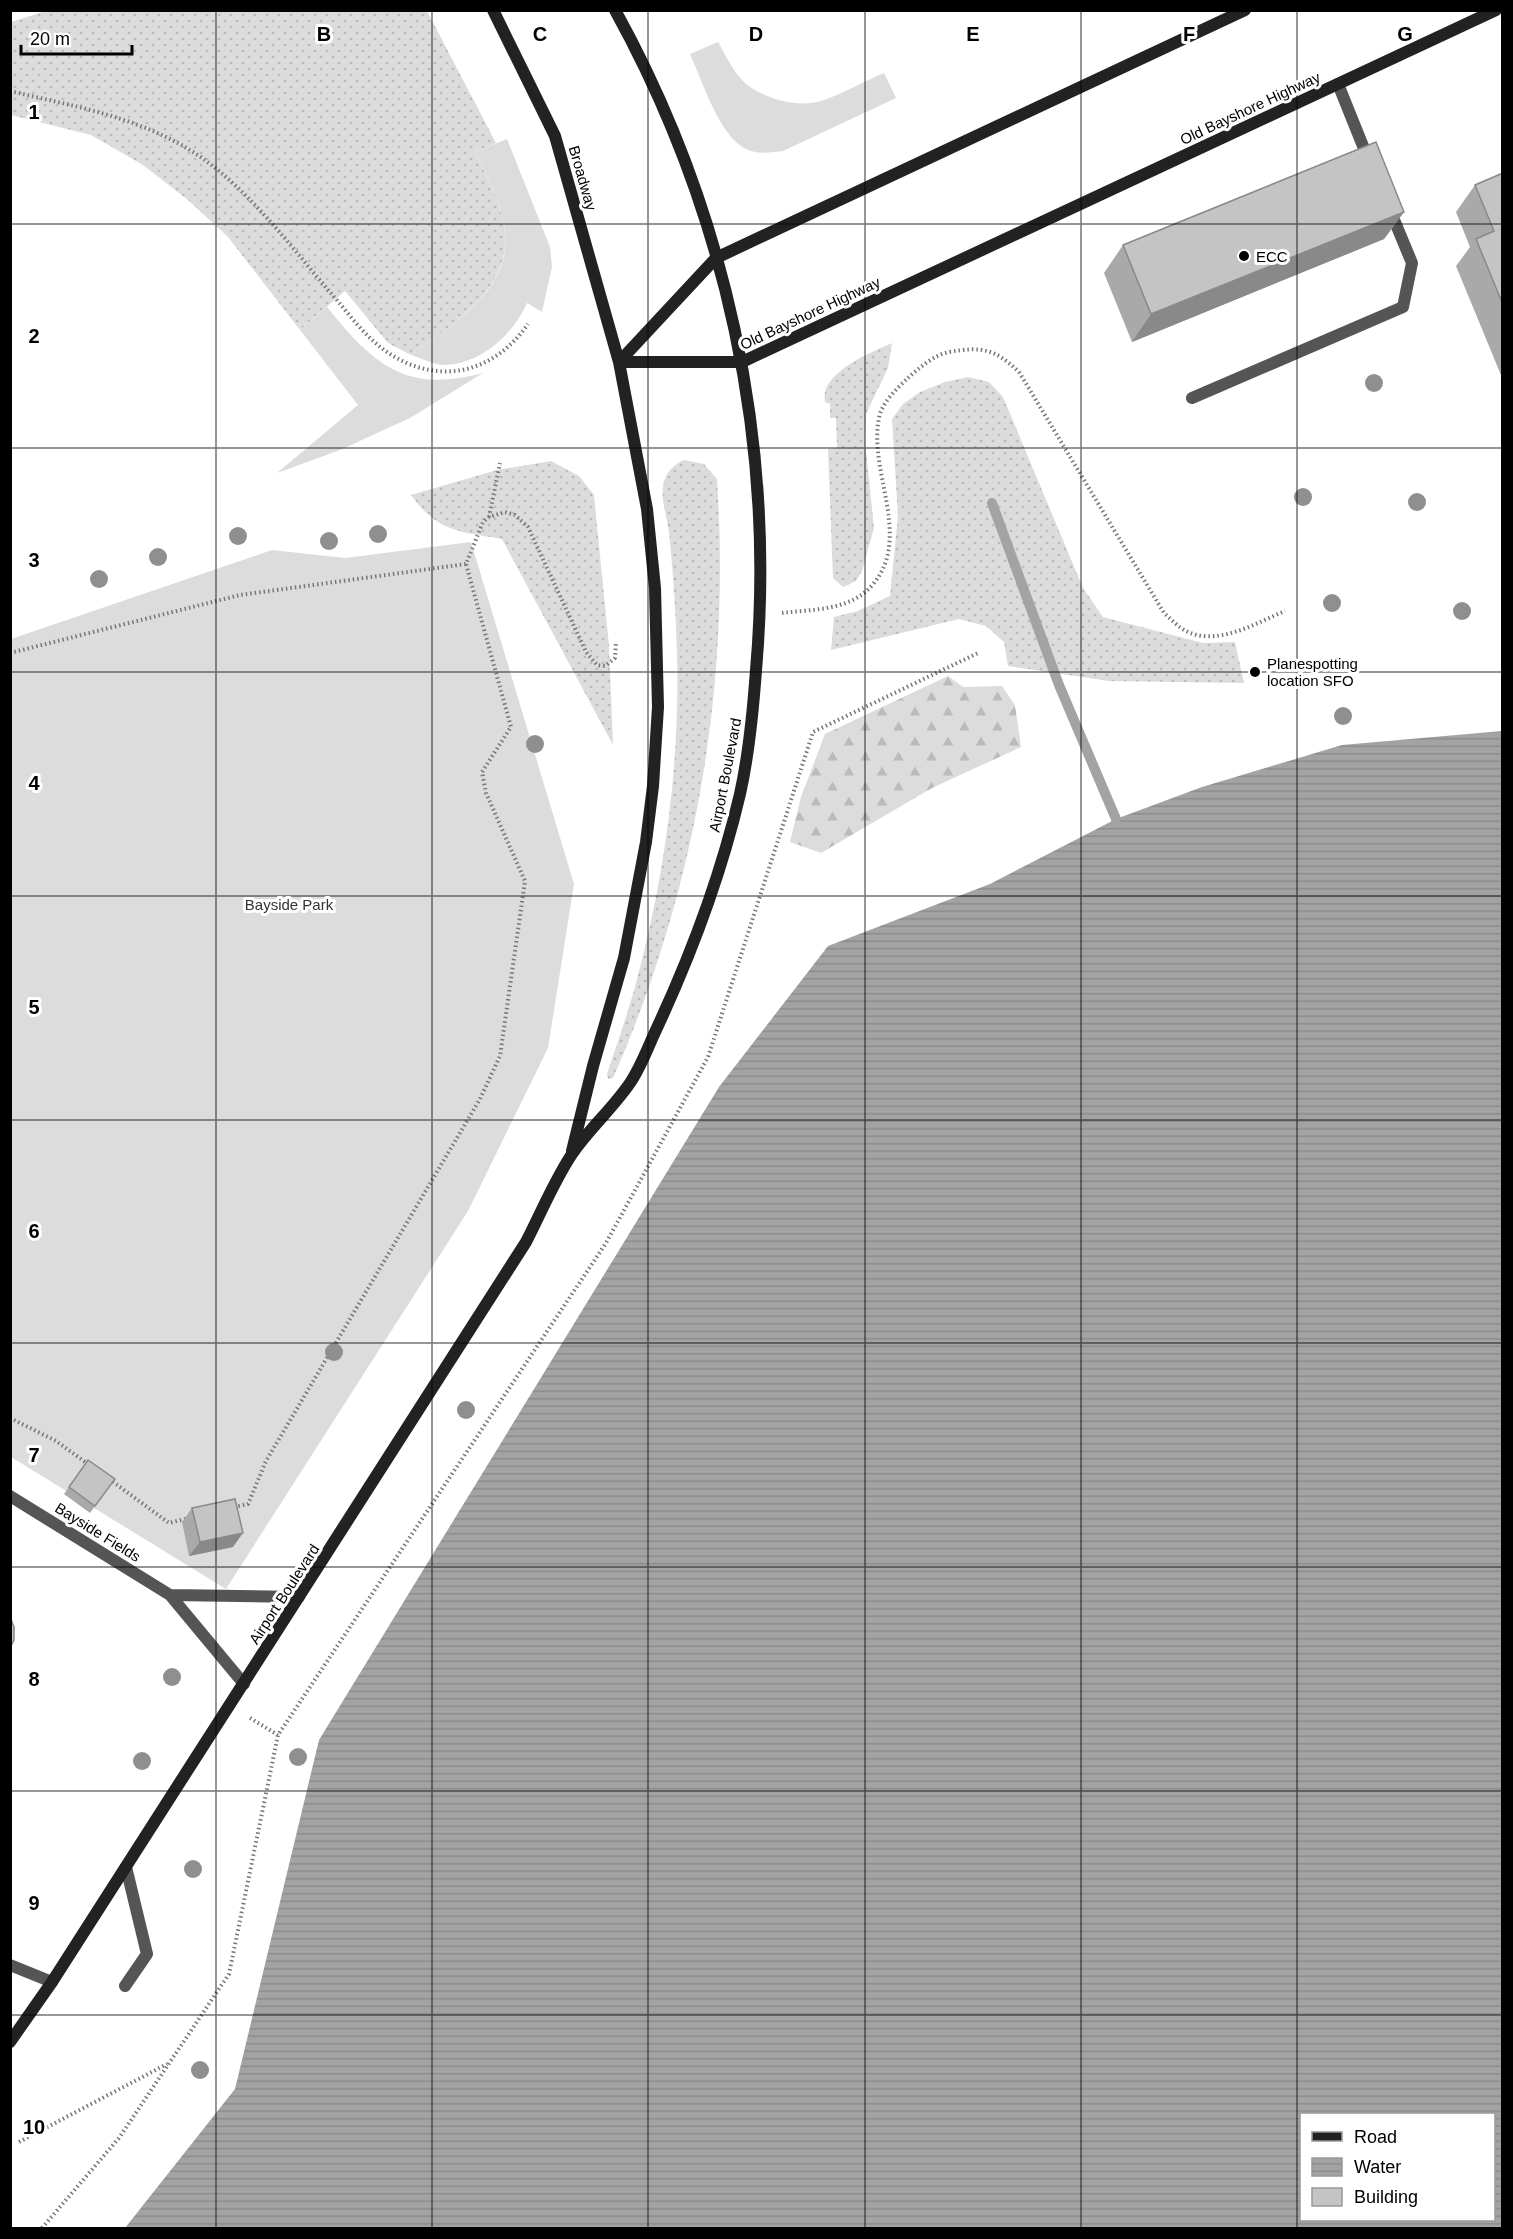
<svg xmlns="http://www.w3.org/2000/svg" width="1513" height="2239" font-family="Helvetica,sans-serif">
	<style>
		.grass { fill: url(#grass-dots) }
		.forest { fill: url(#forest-firs) }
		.garden { fill: #dcdcdc }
		.water { fill: url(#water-rules); fill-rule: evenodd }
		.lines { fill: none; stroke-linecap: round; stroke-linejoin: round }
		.stream { stroke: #a3a3a3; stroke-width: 10 }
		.path { stroke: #777; stroke-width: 4; stroke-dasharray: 1.5 3; stroke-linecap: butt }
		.service { stroke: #555; stroke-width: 12 }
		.secondary { stroke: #222; stroke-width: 12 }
		.tree { fill: #8f8f8f }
		.wall { fill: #a9a9a9 }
		.shaded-wall { fill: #898989 }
		.building { fill: #c4c4c4; stroke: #898989; stroke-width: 1.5 }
		.grid { fill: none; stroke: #000; stroke-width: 1.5; stroke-opacity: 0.55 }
		.poi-dot { fill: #000; stroke: #fff; stroke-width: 2 }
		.labels { text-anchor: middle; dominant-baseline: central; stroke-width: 6; stroke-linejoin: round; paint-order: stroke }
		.street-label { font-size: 15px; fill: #000; stroke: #fff }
		.poi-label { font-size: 15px; fill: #000; stroke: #fff; text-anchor: start }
		.park-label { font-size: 15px; fill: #333; stroke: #fff }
		.grid-label { font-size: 20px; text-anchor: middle; font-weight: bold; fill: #000; stroke: #fff; stroke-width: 6; stroke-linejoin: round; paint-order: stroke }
	</style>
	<defs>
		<pattern id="grass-dots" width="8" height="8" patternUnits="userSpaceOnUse" patternTransform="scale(1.5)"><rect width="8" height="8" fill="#dcdcdc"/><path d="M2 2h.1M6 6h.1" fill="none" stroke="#bbb" stroke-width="1.8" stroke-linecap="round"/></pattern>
		<pattern id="forest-firs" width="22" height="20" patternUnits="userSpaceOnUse" patternTransform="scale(1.5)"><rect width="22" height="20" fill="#dcdcdc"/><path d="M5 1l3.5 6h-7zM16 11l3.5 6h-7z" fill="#bbb"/></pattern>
		<pattern id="water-rules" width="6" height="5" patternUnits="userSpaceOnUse" patternTransform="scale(1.5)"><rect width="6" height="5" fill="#a3a3a3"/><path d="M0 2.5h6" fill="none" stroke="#8b8b8b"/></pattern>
	</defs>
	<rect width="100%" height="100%" fill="#fff"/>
	<path class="grass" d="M46 11H427L496 143 475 152C486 176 499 199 504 225 515 288 454 323 411 355L388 343 345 291 300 330 228 237 188 200 143 165 91 135 11 115V22Z
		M892 343 888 368 866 414 865 440 874 528 862 571 856 581 843 587 833 578 828 449 837 448 836 418H830V404L825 402C819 373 870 353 892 343Z
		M968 377 989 382 1003 397 1083 588 1103 617 1203 643 1235 642 1244 683 1109 681 1008 666 1004 642 986 626 959 619 831 650 834 617 858 611 890 596 898 516 892 419 903 404 920 392 945 382Z
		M684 460 704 464 717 479C731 684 696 890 613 1078L608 1079 607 1074C617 1044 628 1013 636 983 665 876 680 765 677 654 676 613 673 573 669 532 667 518 661 500 663 487 664 474 673 465 684 460Z
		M551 461 579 476 594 495 609 646 613 745 502 539C459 531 439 533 411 495L497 470Z"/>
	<path class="forest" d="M948 676 963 687 1002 686 1015 705 1021 747 932 788 821 853 790 842 801 797 825 734Z"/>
	<path class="garden" d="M718 42C726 56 734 73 746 84 765 99 797 108 821 101 842 94 863 82 884 73L896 98 783 151C771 152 757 155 746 149 719 136 702 80 690 54Z
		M507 139 550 247 552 267 542 312 527 303C513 335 480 365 443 365 432 364 421 358 411 355 454 323 516 288 504 225 499 199 486 175 475 152Z
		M327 307C373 364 405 394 483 373L410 418 340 450 277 473 358 405 300 330Z
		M471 542 574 884 548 1048 468 1211 226 1589 11 1457V639L272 550 345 558Z"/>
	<path class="water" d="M1502 731V2228H125L235 2089 319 1740 719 1087 828 946 990 884 1116 819 1202 787 1342 745ZM1302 2114H1494V2220H1302Z"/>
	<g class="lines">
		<path class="stream" d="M992 503 1059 685 1116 819"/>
		<path class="path" d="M10 91C77 107 145 118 202 158 254 195 294 251 336 299 352 318 368 340 390 354 440 386 494 373 528 324
			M489 517 500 463
			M782 613C814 609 852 611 874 583 912 536 868 471 879 418 881 404 897 388 908 378 919 368 934 355 949 352 982 346 995 349 1019 372L1164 613C1171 619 1178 627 1186 631 1217 647 1256 623 1285 611
			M10 653 240 595 466 564
			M10 1418 56 1441 88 1464
			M109 1479 169 1523 189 1518
			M234 1507 248 1504 266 1461 480 1099 500 1056 525 881 486 793 482 772 511 727 466 564 483 522 489 517 505 512 515 515 528 527 586 652 597 665 605 666 615 658 616 642
			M250 1718 278 1735
			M19 2142 167 2064
			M42 2228 119 2138 229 1974 278 1735 606 1243 708 1057 813 732 978 653"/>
		<path class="service" d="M1338 84 1369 161
			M1192 398 1403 307 1412 263 1390 210
			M10 1496 170 1595 244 1684
			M170 1595 299 1597
			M10 1965 52 1982
			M125 1986 147 1954 126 1867"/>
		<path class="secondary" d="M493 10 555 136 619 362 647 509 655 588 658 707 653 786 646 842 624 958 593 1066 572 1151
			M619 362H742L1496 10
			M619 362 716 258 1245 10
			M10 2042 52 1982 526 1242C541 1213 554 1181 572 1154 589 1129 613 1108 630 1083 641 1067 648 1047 656 1030 691 955 721 875 740 794 749 754 753 712 756 670 776 442 726 211 615 10"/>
	</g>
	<g class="tree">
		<circle cx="1374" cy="383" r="9"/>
		<circle cx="1303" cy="497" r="9"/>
		<circle cx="1417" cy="502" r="9"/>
		<circle cx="378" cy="534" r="9"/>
		<circle cx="238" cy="536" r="9"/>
		<circle cx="329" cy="541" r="9"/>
		<circle cx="158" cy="557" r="9"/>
		<circle cx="99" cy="579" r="9"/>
		<circle cx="1332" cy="603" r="9"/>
		<circle cx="1462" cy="611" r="9"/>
		<circle cx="1343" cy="716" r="9"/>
		<circle cx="535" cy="744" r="9"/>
		<circle cx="334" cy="1352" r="9"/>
		<circle cx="466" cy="1410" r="9"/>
		<circle cx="172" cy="1677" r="9"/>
		<circle cx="298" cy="1757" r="9"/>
		<circle cx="142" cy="1761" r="9"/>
		<circle cx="193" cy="1869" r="9"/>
		<circle cx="200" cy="2070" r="9"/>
	</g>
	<path class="wall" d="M1503 173V380L1456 266 1470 247 1456 212 1475 185Z
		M1404 212 1384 239 1132 342 1104 273 1123 245Z
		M88 1460 115 1479 90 1513 64 1494Z
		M192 1508 233 1547 189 1556 182 1522Z"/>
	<path class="shaded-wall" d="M1404 212 1384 239 1132 342 1151 314Z
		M243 1533 233 1547 189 1556 200 1542Z"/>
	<path class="building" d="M1376 142 1404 212 1151 314 1123 245Z
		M1503 173V305L1476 239 1494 231 1475 185Z
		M88 1460 115 1479 95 1506 69 1487Z
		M235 1499 243 1533 200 1542 192 1508Z
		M10 1617 14 1627V1640L10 1648Z"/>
	<path class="grid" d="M216 10V2228M432 10V2228M648 10V2228M865 10V2228M1081 10V2228M1297 10V2228M10 224H1502M10 448H1502M10 672H1502M10 896H1502M10 1120H1502M10 1343H1502M10 1567H1502M10 1791H1502M10 2015H1502"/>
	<g class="poi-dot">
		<circle cx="1244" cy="256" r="6"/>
		<circle cx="1255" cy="672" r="6"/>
	</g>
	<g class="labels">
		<g class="street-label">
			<text transform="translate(1250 108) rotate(-25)">Old Bayshore Highway</text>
			<text transform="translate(583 178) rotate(74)">Broadway</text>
			<text transform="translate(810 313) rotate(-25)">Old Bayshore Highway</text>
			<text transform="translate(725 775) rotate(-79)">Airport Boulevard</text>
			<text transform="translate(98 1532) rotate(32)">Bayside Fields</text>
			<text transform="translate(284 1594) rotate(-57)">Airport Boulevard</text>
		</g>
		<g class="poi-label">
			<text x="1256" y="256">ECC</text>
			<text x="1267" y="663">Planespotting<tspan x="1267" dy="17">location SFO</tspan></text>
		</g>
		<g class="park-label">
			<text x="289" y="904">Bayside Park</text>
		</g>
	</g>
	<g class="grid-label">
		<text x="324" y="41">B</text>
		<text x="540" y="41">C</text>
		<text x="756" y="41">D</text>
		<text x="973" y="41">E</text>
		<text x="1189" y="41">F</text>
		<text x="1405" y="41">G</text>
		<text x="34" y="119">1</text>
		<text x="34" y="343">2</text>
		<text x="34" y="567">3</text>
		<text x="34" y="790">4</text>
		<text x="34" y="1014">5</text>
		<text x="34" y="1238">6</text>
		<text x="34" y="1462">7</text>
		<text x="34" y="1686">8</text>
		<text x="34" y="1910">9</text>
		<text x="34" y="2134">10</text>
	</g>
	<rect width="1513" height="2239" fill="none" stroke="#000000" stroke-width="24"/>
	<rect x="1300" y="2113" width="195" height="108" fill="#ffffff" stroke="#999999" stroke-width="1.5"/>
	<rect x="1312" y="2132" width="30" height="9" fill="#222222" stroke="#999999" stroke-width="1.5"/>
	<text x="1354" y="2143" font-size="18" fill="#000000">Road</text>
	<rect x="1312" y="2158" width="30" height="18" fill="url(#water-rules)" stroke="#999999" stroke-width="1.5"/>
	<text x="1354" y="2173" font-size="18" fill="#000000">Water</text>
	<rect x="1312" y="2188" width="30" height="18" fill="#c4c4c4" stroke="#999999" stroke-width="1.5"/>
	<text x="1354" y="2203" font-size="18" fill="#000000">Building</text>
	<path d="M21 45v9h111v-9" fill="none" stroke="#000000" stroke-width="3"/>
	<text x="30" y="45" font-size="18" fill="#000000" stroke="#ffffff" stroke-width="4.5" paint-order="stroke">20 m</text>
</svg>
